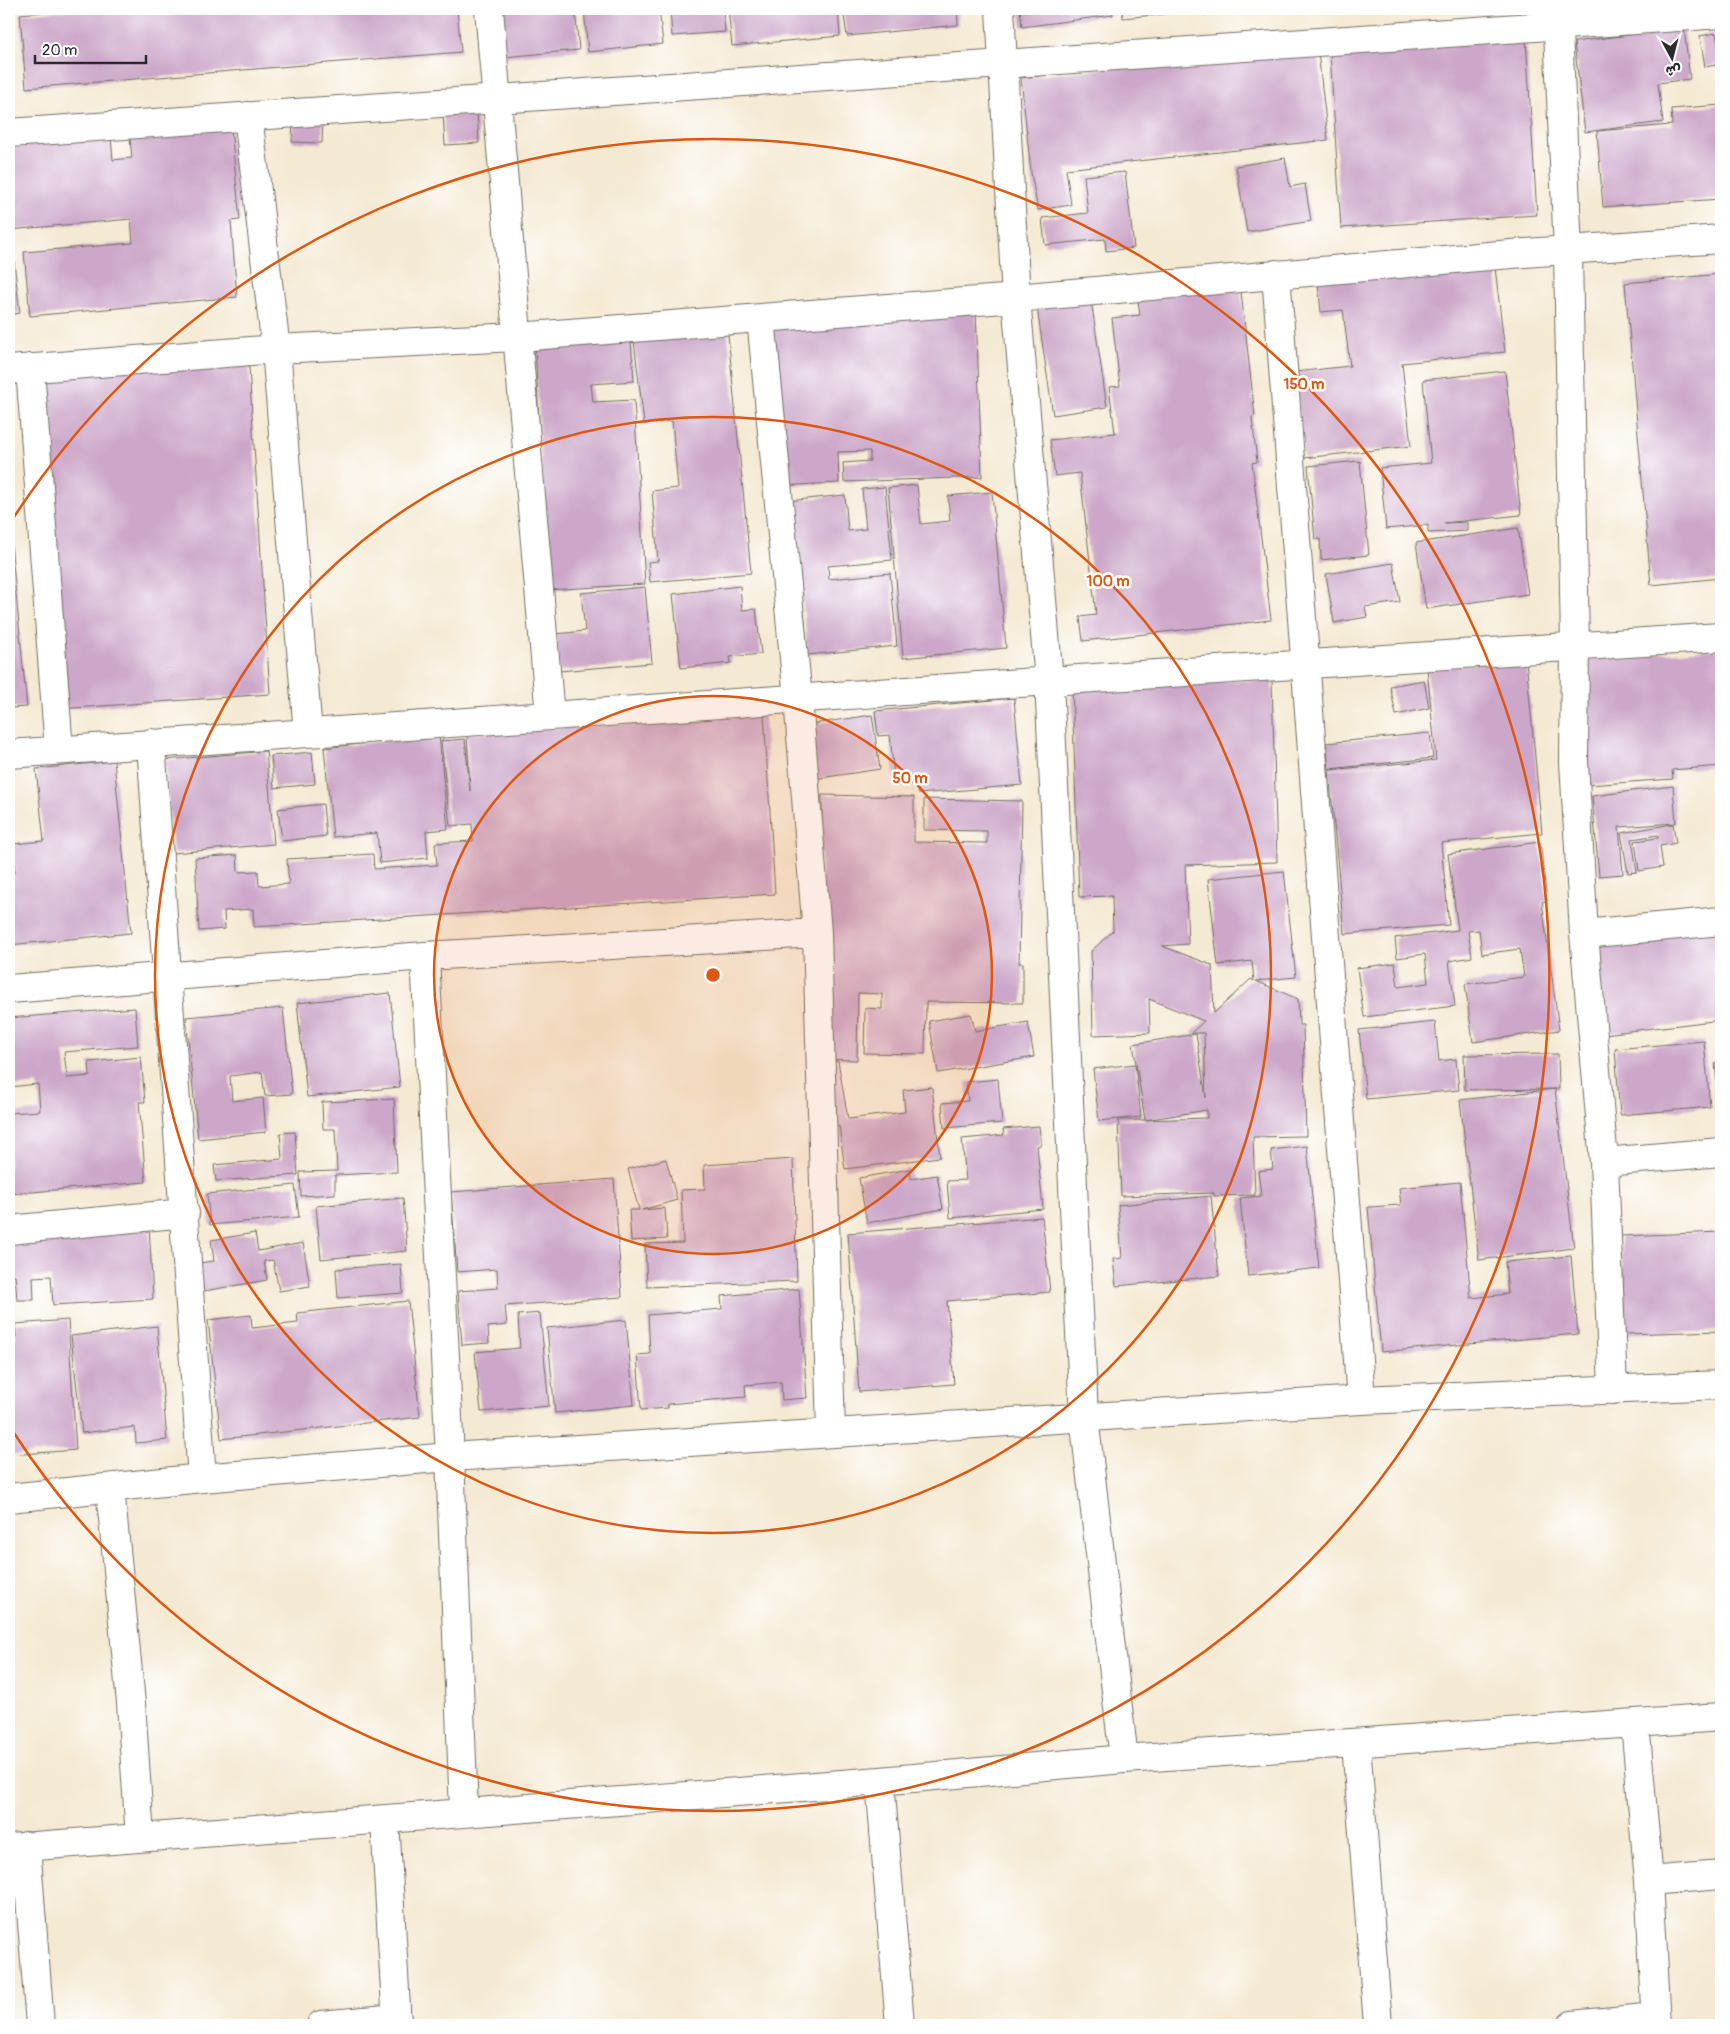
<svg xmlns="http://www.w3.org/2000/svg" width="1730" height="2034" font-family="Pangolin,'Playpen Sans Arabic',sans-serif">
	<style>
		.building { fill: #cca7c9; fill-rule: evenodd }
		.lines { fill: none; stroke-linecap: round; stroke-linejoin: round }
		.minor-casing { stroke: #716e65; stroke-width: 30 }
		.minor { stroke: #fff; stroke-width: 28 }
		.ring { fill: none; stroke: #df570e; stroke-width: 2.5 }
		.centre { fill: #df570e; stroke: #fff; stroke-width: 2.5 }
		.ring-label { font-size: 15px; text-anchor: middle; font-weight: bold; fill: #df570e; stroke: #fff; stroke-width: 5; stroke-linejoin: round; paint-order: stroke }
	</style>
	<rect width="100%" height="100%" fill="#fff"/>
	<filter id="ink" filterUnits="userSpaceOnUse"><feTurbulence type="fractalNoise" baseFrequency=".02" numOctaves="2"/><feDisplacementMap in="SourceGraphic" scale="10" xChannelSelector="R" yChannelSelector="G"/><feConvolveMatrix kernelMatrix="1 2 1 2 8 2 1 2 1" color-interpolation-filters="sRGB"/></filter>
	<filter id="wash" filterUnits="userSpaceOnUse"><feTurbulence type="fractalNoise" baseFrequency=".0096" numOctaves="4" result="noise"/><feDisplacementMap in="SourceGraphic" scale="20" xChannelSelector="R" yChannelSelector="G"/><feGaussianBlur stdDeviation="1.12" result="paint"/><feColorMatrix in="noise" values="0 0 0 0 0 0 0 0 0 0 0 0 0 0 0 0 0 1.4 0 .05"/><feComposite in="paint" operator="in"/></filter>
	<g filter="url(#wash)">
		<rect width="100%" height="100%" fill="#f4e9d2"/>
		<g id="blocks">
			<path class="building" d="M80 9H457L461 52 26 88 20 14Z
				M499 9H575L579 50 504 57Z
				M584 9H659L663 44 588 52Z
				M670 9H723L725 32 672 36Z
				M728 9H838L840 36 732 46Z
				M843 9H957L958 25 847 36Z
				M1020 9H1112L1113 15 1022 27Z
				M1122 9H1195V11L1123 18Z
				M1203 9H1272V10L1203 15Z
				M1684 28 1690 79 1658 83 1663 122 1585 132 1574 42Z
				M1716 33 1721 64 1705 67 1700 36Z
				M1526 39 1537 215 1341 228 1330 52Z
				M1255 51 1318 52 1328 140 1066 169 1071 205 1038 210 1031 173 1021 78Z
				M1721 105V199L1603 207 1597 131 1672 125 1671 109Z
				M477 111 479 143 445 145 443 113Z
				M293 118 323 119 322 143 292 142Z
				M231 129 240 220 231 221 237 297 30 316 24 252 133 243 131 219 9 230V147L111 137 113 160 132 158 130 138Z
				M1285 158 1290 187 1305 184 1311 221 1247 232 1236 166Z
				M1125 172 1134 248 1106 251 1105 239 1045 245 1042 218 1088 213 1084 176Z
				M12 244 20 313 9 315V245Z
				M1494 259 1505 352 1402 363 1411 446 1304 458 1295 372 1350 366 1343 310 1321 312 1317 273Z
				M1239 274 1255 416 1252 417 1257 462 1252 463 1271 620 1083 641 1080 617 1096 615 1080 473 1055 476 1050 440 1115 433 1109 387 1120 386 1112 318 1140 315 1136 286Z
				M1721 274V578L1651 585 1625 283Z
				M1090 293 1107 407 1053 415 1036 301Z
				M976 309 982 477 844 482 843 463 870 461V451L838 452 839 483 778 486 758 315Z
				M726 314 751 573 650 582 648 562 658 561 652 491 678 488 672 421 644 424 632 324Z
				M631 340 634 381 591 384 593 402 634 400 645 584 548 590 535 345Z
				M248 352 270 694 60 709 38 365Z
				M1505 371 1521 515 1444 523 1467 522V531L1428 533V525L1386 529 1380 468 1431 463 1423 380Z
				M1360 461 1369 555 1321 560 1320 539H1315L1308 466Z
				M917 485 921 524 950 521 948 496 992 492 1006 648 903 658 888 488Z
				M885 487 892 560 828 566 829 579 890 573 897 646 808 655 801 583H796L788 501 845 495 848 531 866 529 862 489Z
				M9 522 27 707 9 708Z
				M1518 528 1528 594 1426 609 1416 543Z
				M1393 563 1400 602 1365 607 1367 617 1334 623 1326 574Z
				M740 586 742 610 756 609 761 654 730 657 731 663 681 668 673 594Z
				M645 587 652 663 559 671 556 634 585 631 581 593Z
				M1721 649V766L1672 770 1673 779 1588 785 1580 659Z
				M1526 659 1542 833 1441 843 1449 925 1344 934 1329 770 1436 760 1427 668Z
				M1272 680 1277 862 1185 865 1188 944 1162 946 1212 965 1214 1013 1251 979 1254 981 1252 961 1218 965 1208 879 1284 871 1296 977 1256 981 1298 999 1299 1025H1303L1306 1136 1253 1137 1255 1195 1214 1196V1193L1121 1196 1118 1120H1145L1133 1044 1196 1034 1206 1098 1204 1033H1191L1204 1021 1149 999 1150 1033 1093 1035 1091 951 1113 931 1112 896 1079 897 1072 686ZM1207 1110V1118L1145 1120Z
				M1424 680 1429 708 1396 715 1390 686Z
				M1014 698 1022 785 919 794 917 784 895 786 890 735 878 736 875 711Z
				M764 715 775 894 254 927 253 909 224 911 225 929 199 931 195 858 237 855 238 872 258 871 259 886 289 884 287 859 373 854 374 869 437 865 435 843 473 841 472 824 450 826 441 741 465 739 470 791 467 734Z
				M872 715 880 769 807 780 799 726Z
				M1430 733 1433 758 1329 769 1326 743Z
				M439 735 448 829 426 831 428 858 380 863 377 833 333 837 324 748Z
				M266 751 274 844 173 853 165 760Z
				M312 752 315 784 274 788 271 756Z
				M114 761 131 933 9 945V873L15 872 12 844 44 841 36 769Z
				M1673 786 1676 823 1619 827 1623 874 1599 876 1592 796Z
				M822 795 914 797V842L987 843V831L924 830V799L1022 801 1019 963H1023V1003L926 1002 925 1054 864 1053 865 1008 882 1009V994L858 993 857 1060 818 1059Z
				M323 804 326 836 282 841 278 809Z
				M1673 824 1676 843 1660 846 1663 867 1639 871 1635 841 1658 838V835L1632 839 1637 872 1628 873 1621 833Z
				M1540 842 1547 901 1542 902 1559 1030 1473 1042 1465 984 1524 977 1520 949 1482 954 1479 930 1468 931 1472 957 1449 961 1455 1006 1364 1017 1357 968 1395 963 1398 987 1428 983 1425 954 1397 958 1395 938 1458 930 1448 854Z
				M1721 916V1020L1604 1034 1592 931Z
				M390 993 400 1087 307 1097 297 1003Z
				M135 1008 138 1046 64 1052 67 1078 90 1076 89 1062 141 1057 145 1102H139L146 1182 9 1194V1113L40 1111 38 1084 9 1087V1018Z
				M283 1008 292 1094 265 1096 262 1072 230 1076 232 1101 263 1098 266 1132 198 1139 186 1017Z
				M971 1014 975 1031 1028 1022 1034 1057 938 1073 929 1021Z
				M1435 1022 1439 1061 1456 1059 1459 1090 1366 1099 1359 1030Z
				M1704 1041 1710 1107 1620 1115 1615 1049Z
				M1558 1054 1559 1089 1465 1090 1464 1055Z
				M838 1061 848 1119 905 1112 903 1090 932 1087 940 1157 845 1169 839 1126 826 1129 815 1065Z
				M1721 1062V1107L1719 1108 1715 1063Z
				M1135 1064 1141 1117 1099 1121 1093 1069Z
				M998 1079 1002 1123 944 1128 942 1103 968 1101 966 1082Z
				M1555 1089 1574 1248 1479 1260 1460 1100Z
				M394 1099 397 1172 335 1175V1194L301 1196 300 1172 337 1171 335 1129H323L322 1102Z
				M1039 1126 1041 1145 1037 1146 1043 1209 950 1218 947 1181 966 1180 962 1139 1004 1135 1003 1129Z
				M295 1132 298 1175 216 1181 214 1165 282 1159 280 1133Z
				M1307 1146 1319 1268 1248 1276 1240 1198 1261 1196 1258 1171 1273 1169 1271 1150Z
				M666 1159 677 1200 642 1210 665 1208 667 1239 631 1241 629 1210H639L628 1169Z
				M793 1159 797 1281 647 1287 645 1244 683 1243 681 1190 705 1189 704 1165Z
				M910 1169 911 1179 937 1175 943 1209 867 1223 859 1178Z
				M614 1179 622 1297 505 1306 507 1325 488 1327 489 1343 462 1345 458 1291 498 1288 497 1269 457 1272 451 1192Z
				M1460 1182 1471 1298 1508 1294 1505 1262 1571 1256 1578 1334 1381 1352 1368 1207 1401 1205 1399 1188Z
				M295 1185 299 1217 210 1225 207 1194Z
				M1211 1196 1219 1276 1116 1286 1113 1259 1122 1258 1118 1205Z
				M403 1198 407 1251 321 1259 316 1206Z
				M1042 1217 1050 1292 947 1301 954 1384 859 1392 848 1233Z
				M149 1225 153 1299 53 1305 51 1276 33 1277 34 1300H17L15 1275 9 1276V1235Z
				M1721 1232V1331L1625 1334 1621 1236Z
				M255 1233 258 1251 303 1243 310 1286 279 1291 273 1260 264 1261 267 1280 204 1291 199 1263 214 1261 211 1240Z
				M401 1264 403 1293 338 1298 336 1269Z
				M799 1289 807 1398 782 1400 781 1382 745 1385 746 1397 668 1404V1408L641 1410 637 1355 650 1354 648 1315 722 1309 721 1296Z
				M408 1301 420 1417 221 1439 208 1320 251 1315 252 1328 298 1323 297 1313Z
				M540 1313 549 1406 481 1412 475 1352 520 1348 518 1315Z
				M68 1320 76 1450 9 1455V1338L16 1337 15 1324Z
				M626 1320 634 1405 555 1413 547 1328Z
				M157 1326 167 1440 136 1443 135 1427 82 1433 71 1336Z"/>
		</g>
	</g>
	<g filter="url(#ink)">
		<use href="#blocks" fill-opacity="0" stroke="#716e65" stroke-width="1"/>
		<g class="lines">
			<defs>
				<path id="minor" d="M489 9 550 716
					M1000 9 1016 298 1049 681 1084 1417 1124 1759
					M1557 9 1568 251 1575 646 1574 762 1584 934 1604 1162 1613 1390
					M248 116 276 349 308 733
					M9 133 1721 14
					M1276 274 1361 1400
					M761 318 798 699 817 933 831 1433
					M30 368 59 750
					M9 370 276 349 518 337 1016 298 1511 254 1721 239
					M151 743 202 1478
					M9 754 1049 681 1721 637
					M1584 934 1721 921
					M425 956 450 1457 464 1812
					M9 989 425 956 817 933
					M1604 1162 1721 1152
					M9 1230 185 1213
					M110 1488 131 1703 140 1838
					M9 1498 202 1478 450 1457 1361 1400 1721 1385
					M1635 1723 1649 1881 1657 2025
					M1356 1743 1378 2025
					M880 1781 900 2025
					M385 1820 397 2025
					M26 1846 40 2025
					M9 1848 880 1781 1124 1759 1721 1717
					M1649 1881 1721 1875
					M321 2025 397 2018
					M1572 2025 1656 2017"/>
			</defs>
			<use href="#minor" class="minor-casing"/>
			<use href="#minor" class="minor"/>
		</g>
	</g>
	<circle cx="713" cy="975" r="279" fill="#df570e" fill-opacity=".12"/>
	<g class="ring">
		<circle cx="713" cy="975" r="279"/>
		<circle cx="713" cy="975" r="558"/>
		<path d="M12 520A836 836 0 1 1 12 1430"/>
	</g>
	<circle cx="713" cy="975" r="8" class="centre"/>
	<g class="ring-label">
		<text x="1304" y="389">150 m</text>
		<text x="1108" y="586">100 m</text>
		<text x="910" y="783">50 m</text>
	</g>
	<rect width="1730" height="2034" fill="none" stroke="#fff" stroke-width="30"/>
	<g transform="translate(1672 58) rotate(173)" stroke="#ffffff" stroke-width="4" paint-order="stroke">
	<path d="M0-4L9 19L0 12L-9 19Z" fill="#2b2b2b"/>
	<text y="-8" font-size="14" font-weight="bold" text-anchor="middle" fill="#2b2b2b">ش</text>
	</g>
	<path d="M35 55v8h111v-8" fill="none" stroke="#2b2b2b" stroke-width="2.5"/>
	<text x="42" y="55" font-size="15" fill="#2b2b2b" stroke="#ffffff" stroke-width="4" paint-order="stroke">20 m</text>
</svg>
